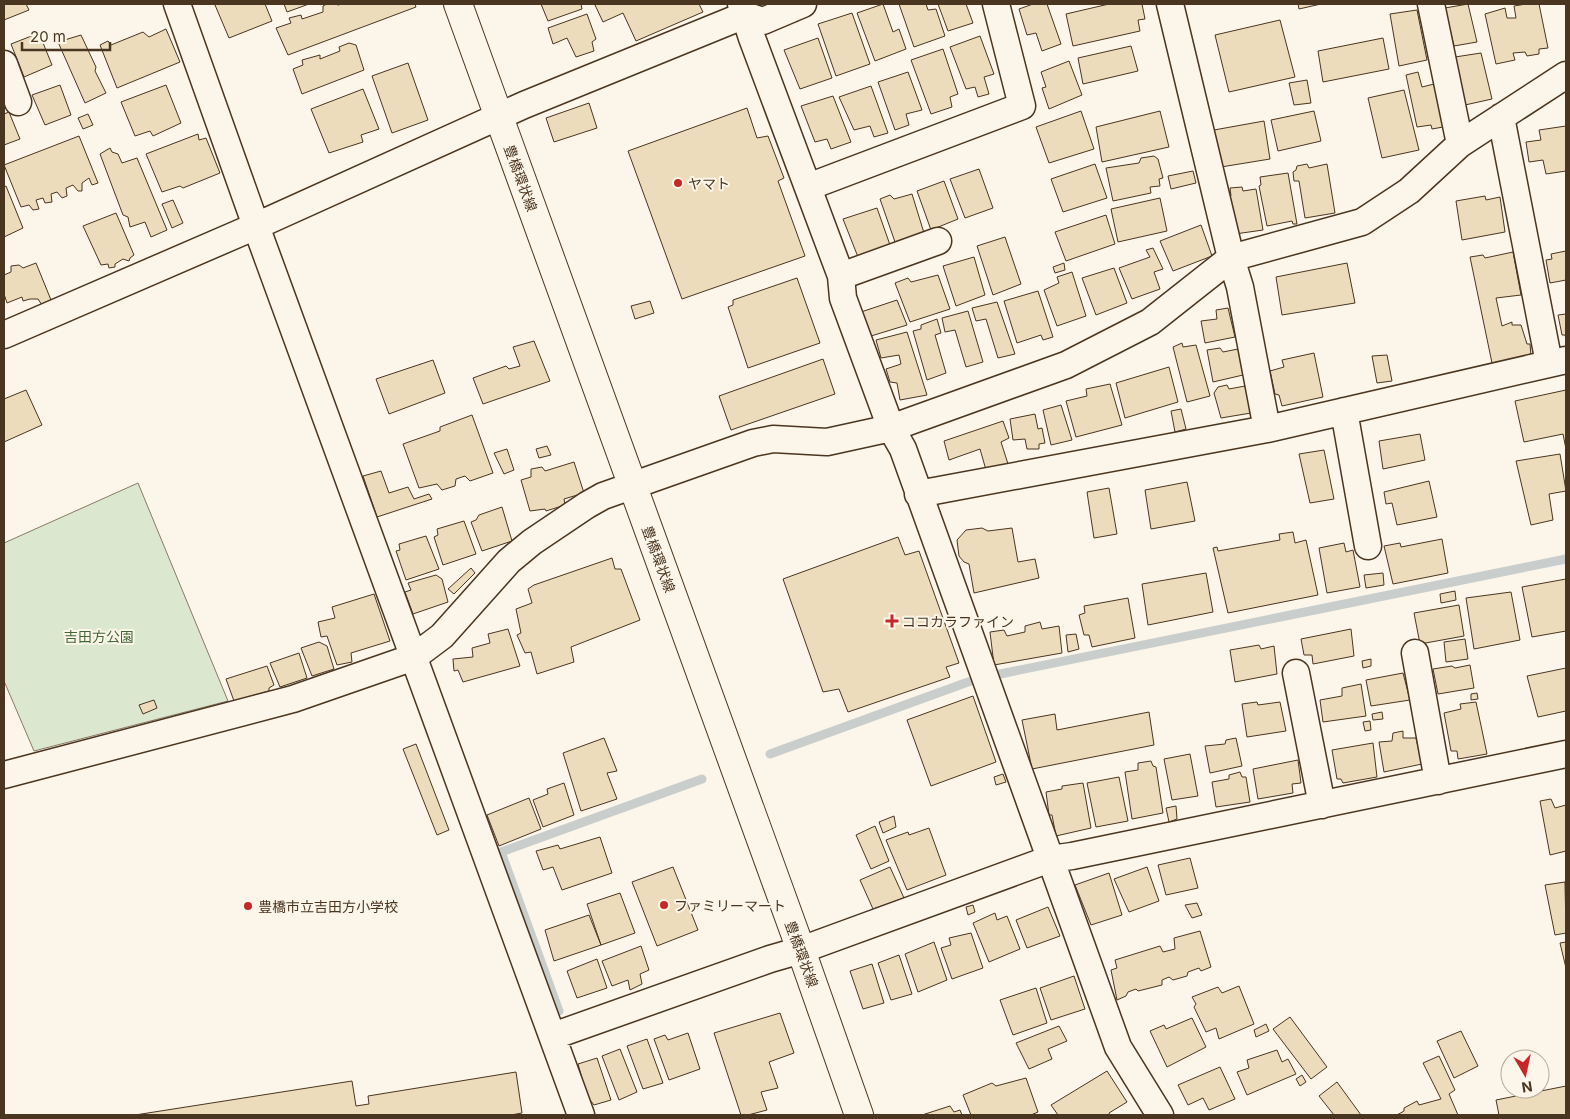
<svg xmlns="http://www.w3.org/2000/svg" width="1570" height="1119" font-family="Inter,'Noto Sans JP',sans-serif">
	<style>
		.green { fill: #dce7d0; stroke: #887966 }
		.lines { fill: none; stroke-linecap: round; stroke-linejoin: round }
		.stream { stroke: #c9cecd; stroke-width: 9 }
		.building { fill: #ecdcbc; stroke: #4a3520 }
		.minor-casing { stroke: #4a3520; stroke-width: 29 }
		.secondary-casing { stroke: #4a3520; stroke-width: 30 }
		.minor { stroke: #fbf6e9; stroke-width: 26 }
		.secondary { stroke: #fbf6e9; stroke-width: 28 }
		.poi-dot { fill: #c62828; stroke: #fbf6e9; stroke-width: 2 }
		.labels { text-anchor: middle; dominant-baseline: central; stroke-width: 4; stroke-linejoin: round; paint-order: stroke }
		.street-label { font-size: 14px; fill: #4a3520; stroke: #fbf6e9 }
		.poi-label { font-size: 14px; fill: #4a3520; stroke: #fbf6e9; text-anchor: start }
		.park-label { font-size: 14px; fill: #436837; stroke: #fbf6e9 }
	</style>
	<rect width="100%" height="100%" fill="#fbf6e9"/>
	<path class="green" d="M138 483 228 701 34 751 4 681V543Z"/>
	<g class="lines">
		<path class="stream" d="M770 754 968 682 995 675 1566 559
			M559 1011 501 852 702 779"/>
	</g>
	<path class="building" d="M4 4H26L29 10 4 20Z
		M218 4H265L272 21 229 38 215 5Z
		M284 4H309L287 12Z
		M327 4H336L338 5 342 4H415L416 7 288 55 276 28 291 23 289 18 301 15 302 19 323 12V6Z
		M541 4H581L582 9 548 21Z
		M598 4H699L703 12 636 41 623 13 603 22 595 5Z
		M883 4 893 32 899 29 906 49 875 61 857 13Z
		M899 4H926L928 10 936 9 945 36 914 47Z
		M938 4H966L973 23 948 31Z
		M1033 4H1047L1061 44 1042 51 1036 33 1027 35 1019 9Z
		M1109 4H1142L1145 19 1138 20 1140 31 1073 46 1066 14Z
		M1298 4H1321L1299 9Z
		M1468 4 1477 42 1454 46 1445 8Z
		M1526 4H1539L1548 48 1539 49V54L1527 56 1525 52 1513 53 1515 60 1496 64 1485 14 1505 8 1507 18H1516L1514 6Z
		M1417 10 1427 60 1399 66 1390 14Z
		M852 13 870 64 836 76 818 24Z
		M587 14 596 39 592 42 594 51 576 57 567 38 553 44 548 28Z
		M1280 20 1295 77 1229 92 1215 35Z
		M166 29 180 62 117 88 100 45 108 41 111 45 143 32 149 37Z
		M39 33 52 65 24 77 11 44Z
		M81 35 96 67 95 71 106 93 85 103 58 42Z
		M980 36 994 74 984 77 989 94 978 97 975 87 966 89 950 47Z
		M818 38 832 78 800 89 784 50Z
		M1383 38 1389 69 1323 82 1318 51Z
		M349 43 356 45 364 70 302 94 293 69 303 65 302 60 320 55V59L340 51 339 47Z
		M1131 46 1138 71 1083 84 1078 58Z
		M943 49 958 94 950 97 952 107 931 114 911 60Z
		M1481 53 1492 99 1465 105 1455 57Z
		M1069 61 1082 95 1049 109 1042 88 1046 87 1041 72Z
		M408 63 428 120 392 133 372 76Z
		M908 72 922 110 906 114 909 125 895 130 878 82Z
		M1418 72 1422 87 1434 84 1443 127 1432 129 1431 125 1417 127 1406 75Z
		M1307 80 1311 103 1294 105 1289 83Z
		M60 85 71 115 45 125 32 95Z
		M166 85 181 123 153 136 150 131 135 136 121 102Z
		M871 86 888 133 874 137 870 126 854 130 839 97Z
		M363 89 379 129 361 135 363 142 329 153 311 109Z
		M1404 90 1419 150 1382 158 1368 98Z
		M833 96 851 142 831 149 827 139 815 142 801 106Z
		M589 103 597 128 554 142 546 118Z
		M747 108 757 138 768 136 784 178 778 181 805 256 682 299 628 151Z
		M1081 111 1094 149 1049 163 1036 127Z
		M1160 111 1169 147 1102 162 1096 127Z
		M1314 111 1321 141 1278 151 1271 120Z
		M9 112 20 139 4 145V114Z
		M88 114 93 125 83 129 78 118Z
		M1264 121 1270 159 1221 167 1214 130Z
		M1566 126V171L1546 174 1543 160 1529 162 1526 142 1541 140 1539 130Z
		M198 134 199 140 206 138 220 173 183 188 180 186 162 192 146 154Z
		M79 136 98 183 92 185 89 178 82 183V191H78L73 185 66 188 67 196 62 198 57 192 51 194 52 202 45 203 43 198 36 200 39 209 33 210 29 205 21 207 4 165Z
		M110 148 112 152 118 154 122 163 137 158 167 230 151 237 145 222 130 227 128 217 123 215 100 154Z
		M1154 156 1158 159 1163 178 1159 179 1160 186 1150 187 1151 193 1113 201 1106 168 1139 163 1141 158Z
		M1095 164 1107 198 1063 212 1051 179Z
		M1307 164 1309 168 1327 164 1335 213 1305 218 1299 181H1294L1293 172 1296 170 1297 166Z
		M979 169 993 208 965 218 950 179Z
		M1193 171 1196 183 1171 189 1168 176Z
		M1288 173 1297 224H1293L1292 221 1267 226 1259 186 1261 185 1260 177Z
		M944 181 958 219 931 230 917 191Z
		M6 186 23 228 4 237V187Z
		M1242 187 1243 191 1256 189 1263 230 1235 234 1228 196H1231L1230 188Z
		M912 194 924 233 895 242 880 199 890 195 894 199Z
		M1485 196 1486 200 1500 197 1505 232 1462 240 1456 201Z
		M1160 198 1167 231 1118 242 1111 209Z
		M173 200 183 223 172 228 162 204Z
		M877 208 890 245 858 257 843 219Z
		M116 213 134 255 130 258 129 261 123 259 115 264V267L109 268 108 264 101 265 83 226Z
		M1106 215 1115 244 1066 261 1055 232Z
		M1201 225 1212 256 1173 271 1160 241Z
		M1005 237 1021 284 993 295 977 246Z
		M1153 248 1163 269 1154 272 1160 289 1132 299 1119 268 1150 257 1146 250Z
		M1566 251V280L1550 283 1546 260 1552 259 1551 254Z
		M1513 252 1521 295 1496 298 1502 326 1512 322V325H1521L1527 344H1530L1531 356 1492 363 1470 257 1483 255 1485 258Z
		M974 257 985 295 956 306 943 266Z
		M36 263 51 300 42 305 38 299H30L23 301 22 297 7 303 4 294V275L11 272V266L19 265 23 268Z
		M1064 263 1065 270 1055 273 1053 267Z
		M1347 263 1355 303 1282 315 1276 277Z
		M1114 268 1127 303 1096 315 1082 278Z
		M1072 272 1086 316 1057 326 1044 290 1059 283 1057 277Z
		M938 275 950 309 910 322 895 283 908 278 911 282Z
		M797 278 820 343 748 368 728 307 733 305V300Z
		M1038 291 1053 337 1043 340 1041 335 1017 343 1004 301Z
		M897 300 907 325 871 336 861 312Z
		M650 301 654 313 635 319 631 306Z
		M997 302 1015 354 998 358 986 319 976 321 972 308Z
		M1228 308 1235 337 1205 343 1201 321 1217 319 1216 310Z
		M968 311 983 362 966 367 955 330 945 332 942 318Z
		M1566 314V339L1565 335H1562L1558 315Z
		M937 319 941 333 935 335 946 373 927 380 913 331 921 329V325Z
		M907 332 927 395 900 400 897 383 890 382 886 369 901 364 899 355 881 358 876 340Z
		M534 341 550 381 483 404 473 378 506 366 509 369 520 366 513 347Z
		M1182 343 1183 347 1196 345 1210 396 1187 402 1173 347Z
		M1220 348 1223 352 1238 349 1243 375 1213 382 1207 350Z
		M1314 353 1323 397 1282 406 1279 395 1275 394 1270 371 1284 367 1282 360Z
		M1387 355 1392 381 1377 383 1372 356Z
		M823 359 835 394 731 430 719 396Z
		M433 360 445 393 389 414 376 379Z
		M1169 367 1178 402 1125 418 1116 383Z
		M1110 384 1122 425 1076 437 1066 401 1087 396 1086 389Z
		M1227 385 1229 389 1245 386 1251 413 1221 418 1214 393 1218 387Z
		M26 390 42 425 4 442V399Z
		M1566 390V449L1563 434 1524 442 1515 401Z
		M1061 405 1072 440 1051 445 1043 410Z
		M1181 409 1186 429 1175 432 1171 411Z
		M1035 414 1038 429 1042 428 1045 443 1039 444V449H1027L1025 439 1013 440 1010 419Z
		M472 415 493 473 470 481 465 476 456 479 455 486 442 490 437 484 419 488 403 444 440 431V427Z
		M1003 421 1009 438 1001 442 1008 464 986 470 980 449 949 460 944 441Z
		M1420 434 1425 460 1383 469 1379 441Z
		M547 446 551 455 539 458 536 449Z
		M507 449 514 470 504 474 494 453Z
		M1324 450 1334 499 1310 503 1299 454Z
		M1560 454 1566 491 1549 494 1553 520 1531 525 1516 461Z
		M574 462 584 493 564 499 565 505 546 511 545 509 530 511 521 480 531 477V469L542 467 545 471Z
		M381 471 389 493 408 487 414 499 429 494 432 499 377 517 363 476Z
		M1429 481 1437 517 1397 525 1392 503 1386 504 1384 492Z
		M1187 482 1195 521 1151 529 1145 490Z
		M1109 488 1117 534 1094 538 1087 492Z
		M502 507 512 541 482 551 471 522 476 520 479 515Z
		M464 521 476 554 443 565 434 537 438 535 437 529Z
		M982 528 988 531 1012 528 1018 562 1035 559 1039 578 974 593 969 564 964 562 959 556 957 540 966 530Z
		M1293 532 1295 543 1306 540 1318 595 1228 613 1213 548 1217 547 1218 551 1280 540 1279 534Z
		M426 536 439 569 406 580 396 551 400 550 399 544Z
		M898 537 905 555 919 551 959 663 946 667 950 677 848 712 839 689 823 692 783 579Z
		M1442 539 1448 573 1393 584 1384 546 1400 543 1401 547Z
		M1344 543 1346 552 1353 550 1360 587 1327 593 1319 548Z
		M612 558 615 569H621L640 620 571 647 574 662 537 674 531 652 525 653 517 635 521 633 516 609 532 603 528 589 534 585Z
		M471 568 475 573 454 594 448 589Z
		M1206 573 1213 612 1148 625 1142 584Z
		M1383 573 1384 585 1366 588 1364 575Z
		M436 575 442 579 448 602 413 614 405 592 411 590 408 583Z
		M1566 579V631L1532 637 1522 587Z
		M1455 591 1456 600 1441 603 1440 594Z
		M1511 592 1520 640 1474 649 1466 598Z
		M374 594 390 641 351 653 352 662 337 665 327 636 321 637 318 622 335 618 332 607Z
		M1128 598 1135 638 1092 647 1089 635H1084L1079 615 1085 613 1084 606Z
		M1459 605 1464 636 1420 644 1414 613Z
		M1040 622 1042 629 1059 626 1062 653 994 665 990 632 1004 630 1007 636 1025 632V626Z
		M508 629 520 666 463 682 458 670 454 671 453 659 473 657 472 648 490 643 488 634Z
		M1351 629 1354 656 1313 664 1312 655H1304L1301 639Z
		M1076 634 1079 649 1068 652 1066 635Z
		M1465 639 1468 659 1446 662 1444 642Z
		M319 642 327 646 334 669 312 676 301 648Z
		M1259 645 1261 649 1274 646 1277 674 1235 682 1230 650Z
		M299 653 307 678 280 687 270 663Z
		M1371 659V666L1363 668 1362 661Z
		M1470 665 1474 688 1438 694 1433 669 1452 666 1455 668Z
		M267 666 274 685 269 688V691L234 701 226 679Z
		M1566 668V711L1538 717 1527 676Z
		M1403 673 1410 700 1371 706 1366 680Z
		M1361 684 1366 716 1323 722 1320 700 1342 696V688Z
		M1477 693 1478 699 1471 700V694Z
		M973 696 996 762 931 786 907 720Z
		M154 700 157 708 143 714 139 705Z
		M1257 702 1258 705 1280 702 1286 731 1247 737 1242 704Z
		M1476 702 1487 754 1458 759 1457 751H1451L1444 713 1461 709 1460 704Z
		M1149 712 1154 745 1032 769 1022 720 1055 714 1057 730Z
		M1382 712 1383 719 1373 720 1372 714Z
		M1370 721 1371 730 1365 731 1363 722Z
		M1403 731V738H1416L1422 764 1384 772 1379 742 1392 741 1393 733Z
		M604 738 617 771 607 773 617 799 581 811 563 753Z
		M1236 738 1242 766 1210 773 1205 746 1225 744 1226 740Z
		M1373 743 1377 777 1343 783 1341 779H1337L1332 750Z
		M416 744 449 830 437 835 403 749Z
		M1190 754 1198 796 1172 800 1164 759Z
		M1298 760 1301 783 1292 784 1293 793 1258 799 1253 769Z
		M1151 761 1153 766 1156 767 1163 813 1132 819 1125 772 1138 770V763Z
		M1240 772 1242 777H1246L1250 802 1216 807 1212 782 1229 779V775Z
		M1003 774 1006 782 996 785 994 777Z
		M1119 777 1128 821 1096 827 1087 783Z
		M564 783 574 815 543 827 533 800 548 794 547 789Z
		M1083 783 1091 828 1056 836 1052 815H1049L1046 792 1062 789V786Z
		M529 798 541 829 499 846 487 815Z
		M1551 799 1555 808 1566 805V851L1550 855 1540 801Z
		M1176 806 1177 819 1169 822 1166 808Z
		M894 816 896 827 883 833 879 822Z
		M875 826 889 861 871 869 856 835Z
		M929 828 946 875 907 890 886 840 908 832 909 835Z
		M600 837 612 873 562 890 553 867 543 870 536 851 558 845 560 849Z
		M1190 858 1198 888 1166 895 1158 865Z
		M673 867 698 930 657 946 632 882Z
		M890 867 904 898 873 909 860 880Z
		M1147 867 1159 901 1129 912 1114 879Z
		M1109 873 1122 915 1091 925 1075 885Z
		M1565 882 1566 933 1555 935 1545 885Z
		M620 893 635 933 601 945 587 904Z
		M1197 903 1202 915 1192 918 1185 905Z
		M973 905 975 912 968 915 966 907Z
		M1048 907 1060 936 1027 948 1016 920Z
		M995 913 997 920 1007 916 1020 949 989 962 973 923Z
		M589 915 601 945 554 961 545 930Z
		M1200 931 1211 967 1201 971 1199 968 1188 972 1187 976 1173 980 1169 977 1162 980V985L1138 991 1136 989 1128 992 1126 996 1117 1000 1111 970 1117 968 1115 960 1160 946 1163 952 1175 949 1174 938Z
		M971 933 983 968 952 979 941 948 951 945 949 938Z
		M934 942 947 980 918 992 905 954Z
		M1566 942V968L1560 943Z
		M641 946 649 970 640 974 642 984 630 990 628 980 612 986 602 961Z
		M899 955 912 994 891 1000 878 963Z
		M597 959 607 988 577 998 567 971Z
		M872 964 884 1003 863 1009 850 971Z
		M1074 976 1085 1009 1051 1020 1040 988Z
		M1239 986 1254 1024 1219 1039 1216 1028 1206 1032 1194 1007 1196 1004 1192 997 1218 987 1222 993Z
		M1036 988 1047 1023 1013 1035 1000 1000Z
		M780 1013 794 1053 769 1062 778 1088 761 1092 767 1110 748 1115H741L714 1033Z
		M1290 1017 1327 1067 1311 1079 1273 1029Z
		M1192 1018 1206 1047 1167 1067 1150 1031 1164 1025 1166 1029Z
		M1266 1024 1269 1031 1256 1037 1254 1030Z
		M1059 1026 1067 1041 1048 1049 1052 1059 1029 1069 1016 1043Z
		M1461 1031 1478 1066 1454 1078 1437 1041Z
		M688 1033 700 1069 669 1080 654 1039 665 1035 668 1040Z
		M647 1039 663 1083 643 1089 627 1046Z
		M620 1049 637 1092 619 1100 602 1056Z
		M1277 1050 1282 1062 1288 1059 1296 1074 1247 1095 1237 1072 1249 1068 1247 1060Z
		M1439 1056 1455 1090 1449 1094 1458 1115H1397L1404 1111V1108L1417 1101 1419 1105 1441 1099 1423 1063Z
		M597 1058 611 1100 594 1105 587 1096 578 1064Z
		M1220 1067 1235 1099 1209 1110 1203 1098 1188 1105 1178 1085Z
		M1107 1071 1127 1102 1109 1113 1110 1115H1058L1051 1105Z
		M516 1072 522 1113 511 1115H135L352 1081 356 1106 369 1104 368 1096Z
		M1302 1075 1306 1082 1300 1086 1296 1079Z
		M1026 1078 1038 1112 1031 1115H971L963 1095 992 1083 996 1086Z
		M1337 1082 1361 1115H1334L1319 1096Z
		M1566 1086V1115H1499L1496 1100Z
		M950 1106 954 1112 960 1110 962 1115H922Z"/>
	<g class="lines">
		<defs>
			<path id="minor" d="M177 4 256 226 581 1115
				M741 4 752 38 841 276 843 298 891 428 903 449 1118 1047 1160 1115
				M1170 4 1231 258 1240 287 1267 429
				M1431 4 1460 144
				M4 64 18 102
				M1501 117 1549 363
				M808 187 1022 106 996 4
				M841 276 938 241
				M4 335 256 226 524 105 745 15 763 21 803 4
				M1344 411 1368 546
				M918 494 1267 429 1566 360
				M1415 653 1438 781
				M1296 673 1322 805
				M4 775 293 699 414 657 442 636 509 561 532 542 587 505 603 496 753 443 773 439 827 442 891 428 1066 365 1150 322 1231 258 1362 222 1409 191 1460 144 1566 75
				M553 1036 770 959 801 950 1050 859 1072 856 1566 754"/>
			<path id="secondary" d="M458 4 801 950 859 1115"/>
		</defs>
		<use href="#minor" class="minor-casing"/>
		<use href="#secondary" class="secondary-casing"/>
		<use href="#minor" class="minor"/>
		<use href="#secondary" class="secondary"/>
	</g>
	<g class="poi-dot">
		<circle cx="678" cy="183" r="5"/>
		<path d="M889.5 613.5h5v5h5v5h-5v5h-5v-5h-5v-5h5z"/>
		<circle cx="664" cy="905" r="5"/>
		<circle cx="248" cy="906" r="5"/>
	</g>
	<g class="labels">
		<g class="street-label">
			<text transform="translate(521 178) rotate(70)">豊橋環状線</text>
			<text transform="translate(659 559) rotate(70)">豊橋環状線</text>
			<text transform="translate(802 954) rotate(70)">豊橋環状線</text>
		</g>
		<g class="poi-label">
			<text x="688" y="183">ヤマト</text>
			<text x="902" y="621">ココカラファイン</text>
			<text x="674" y="905">ファミリーマート</text>
			<text x="258" y="906">豊橋市立吉田方小学校</text>
		</g>
		<g class="park-label">
			<text x="99" y="636">吉田方公園</text>
		</g>
	</g>
	<rect width="1570" height="1119" fill="none" stroke="#4a3520" stroke-width="10"/>
	<g transform="translate(1525 1074) rotate(171)"><circle r="24" fill="#fbf6e9" stroke="#b4a999"/>
	<path d="M0-4L9 19L0 12L-9 19Z" fill="#c62828"/>
	<text y="-8" font-size="14" font-weight="bold" text-anchor="middle" fill="#4a3520">N</text>
	</g>
	<path d="M22 42v8h88v-8" fill="none" stroke="#4a3520" stroke-width="2.5"/>
	<text x="30" y="42" font-size="15" fill="#4a3520" stroke="#fbf6e9" stroke-width="4" paint-order="stroke">20 m</text>
</svg>
